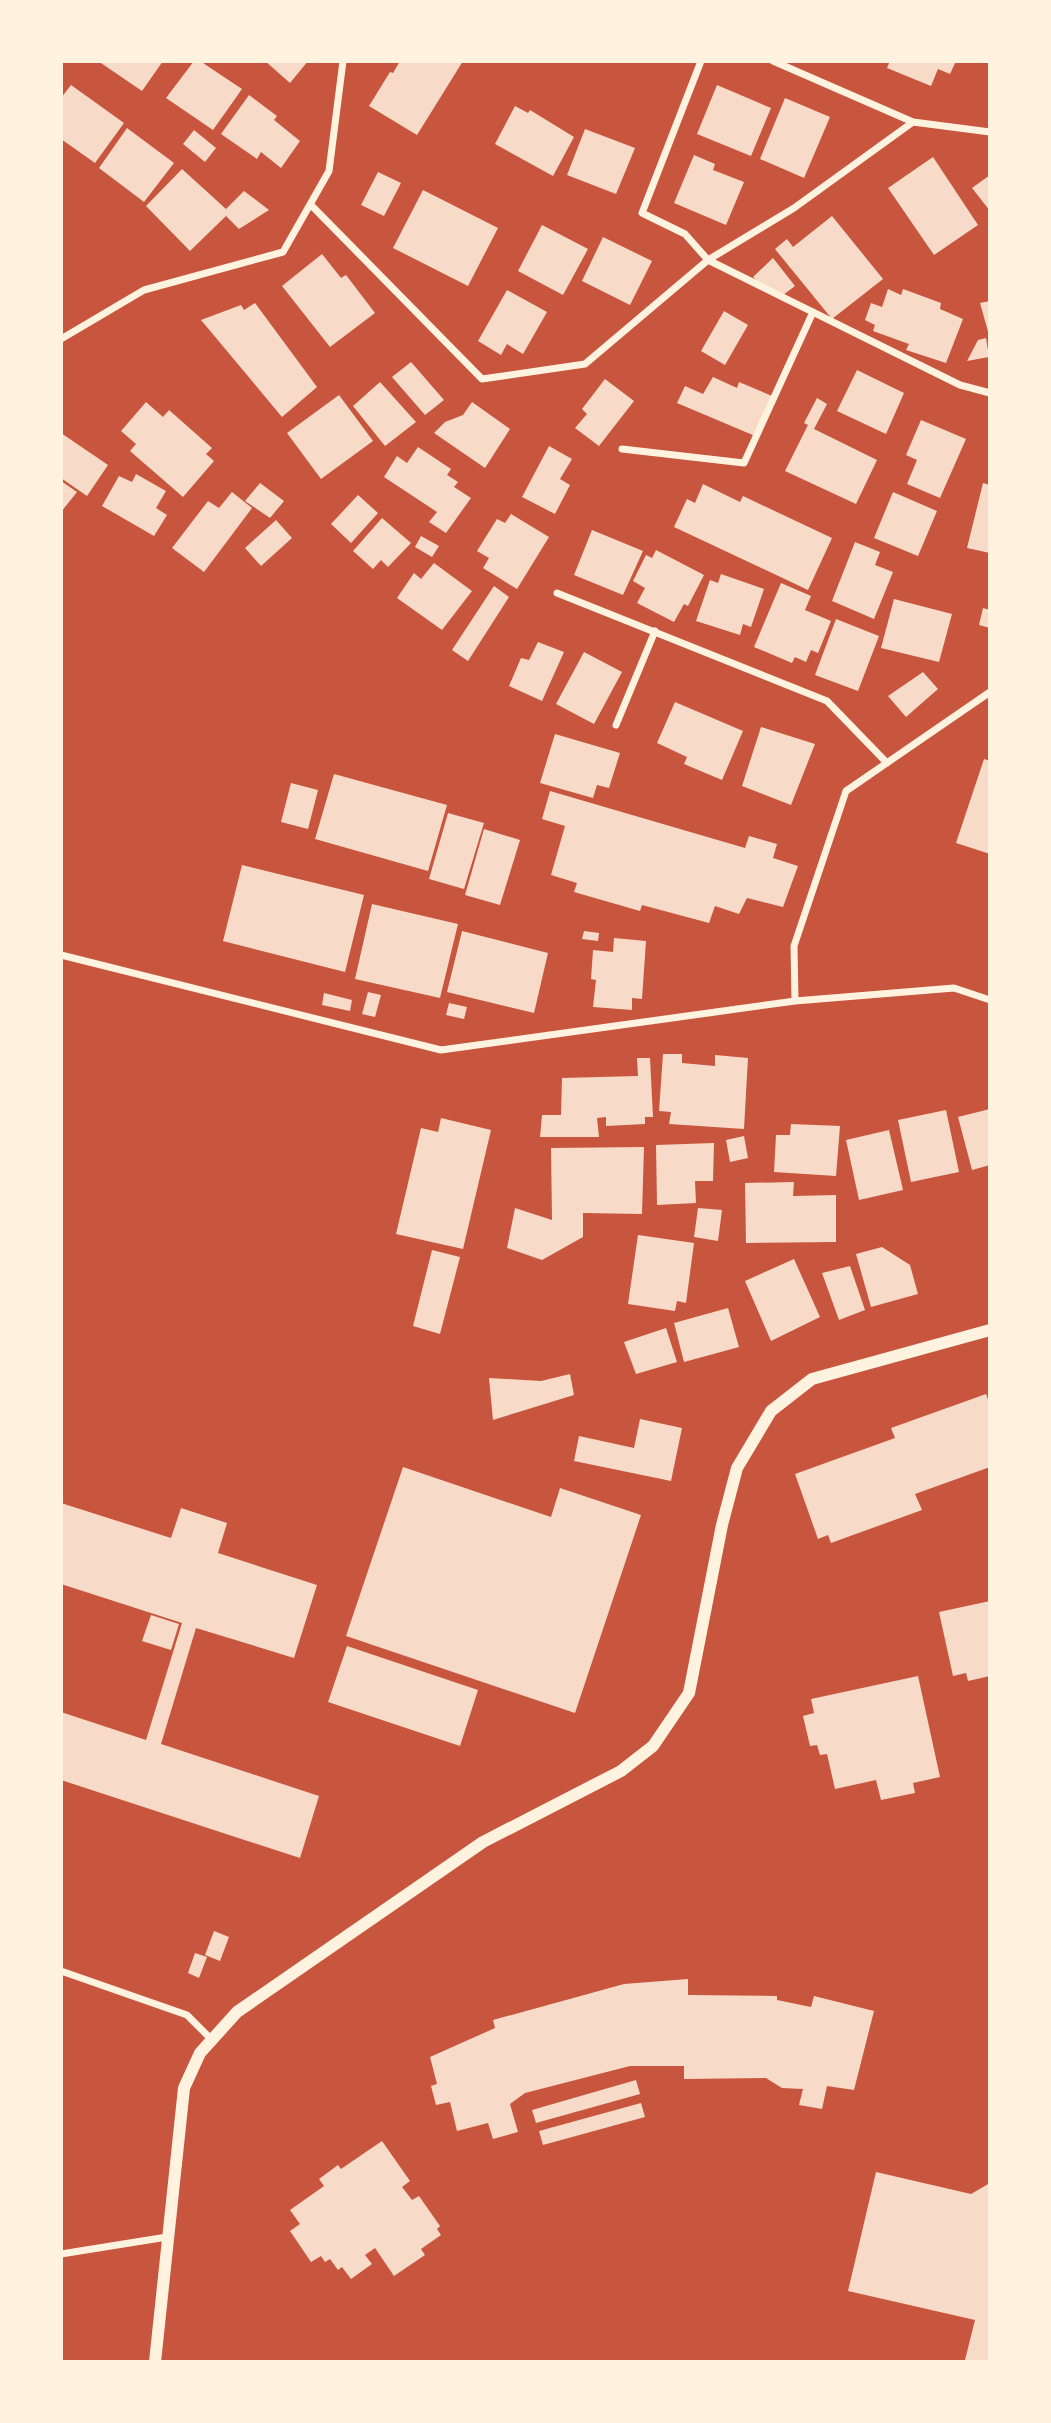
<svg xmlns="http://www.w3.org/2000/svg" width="1051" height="2423" font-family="'Public Sans',sans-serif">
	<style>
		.building { fill: #f7dbc8 }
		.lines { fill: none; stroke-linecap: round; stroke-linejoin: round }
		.minor { stroke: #fff3e0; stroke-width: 7 }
		.tertiary { stroke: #fff3e0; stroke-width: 12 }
	</style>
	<rect width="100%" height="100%" fill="#c8553d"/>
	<path class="building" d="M98 61H163L142 91Z
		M194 61H200L242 89 213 130 166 98Z
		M265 61H308L290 83Z
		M400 61H463L417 135 369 106 390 72 393 73Z
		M890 61H956L950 74 938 69 931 86 887 68Z
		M71 85 124 123 95 163 61 139V98Z
		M717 85 771 108 751 156 697 134Z
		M249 95 277 116 274 120 300 141 281 168 261 152 257 159 221 134Z
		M785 98 830 117 804 178 760 159Z
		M515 106 528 113 530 110 574 137 553 176 495 144Z
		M127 128 174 163 144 202 99 168Z
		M585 129 635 148 616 194 567 175Z
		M194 130 216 148 205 162 183 144Z
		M694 155 715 164 713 170 744 182 726 225 674 203Z
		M933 157 978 225 934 255 888 188Z
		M182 169 226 209 244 191 269 210 239 229 226 216 190 251 146 206Z
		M378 172 401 183 384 216 361 205Z
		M990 175V211L972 188Z
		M423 190 498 228 468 286 393 248Z
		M832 216 883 279 832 319 775 249 787 239 793 247Z
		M542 225 588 249 563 295 518 271Z
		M603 237 652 261 630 305 582 281Z
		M322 254 341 278 346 275 375 313 330 347 282 286Z
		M773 258 795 286 783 295 760 284 753 277Z
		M888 289 901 295 903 289 941 303 940 309 963 319 946 363 906 350 909 344 873 331 875 325 865 320 871 303 882 307Z
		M507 290 547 312 523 354 507 344 501 355 478 341Z
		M990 301V335H989L980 303Z
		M255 303 317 387 282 417 201 320 241 305 244 310Z
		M724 311 748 325 725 365 701 351Z
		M986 338 989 357 967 361 978 340Z
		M411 362 444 400 425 415 392 377Z
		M857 370 904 393 886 434 837 411Z
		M713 377 737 388 739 382 772 396 755 436 677 403 685 386 703 394Z
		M605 379 634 401 599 446 575 428 587 414 582 409Z
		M380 382 416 422 385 446 353 406Z
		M339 395 373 441 321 479 287 433Z
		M817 398 827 404 814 429 877 460 856 504 785 471 808 425 804 423Z
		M146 402 163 417 169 410 212 448 206 454 214 461 183 497 130 451 136 444 121 431Z
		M472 402 510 429 485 468 434 433 445 422 463 415Z
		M921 420 966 439 940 498 907 484 917 460 906 455Z
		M61 433 108 465 87 496 61 478Z
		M549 446 572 459 560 479 570 485 555 514 522 497Z
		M418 447 451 469 447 475 458 482 454 487 471 498 446 533 429 522 437 512 384 477 397 456 407 463Z
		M136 474 166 491 156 508 167 515 154 536 102 506 119 476 132 482Z
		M61 481 77 492 61 512Z
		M260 483 284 501 270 518 245 501Z
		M983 483 990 485V553L967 548Z
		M703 484 740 502 743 496 832 538 808 590 674 527 687 499 695 503Z
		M232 492 252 508 204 572 172 548 208 501 219 508Z
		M893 492 937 511 918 556 874 538Z
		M358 495 378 513 351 543 331 524Z
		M511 514 549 537 517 589 483 568 489 558 477 551 497 519 505 523Z
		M382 518 411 543 388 567 381 560 373 569 353 551Z
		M276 520 292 538 261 566 245 548Z
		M592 530 643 551 623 595 574 575Z
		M421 536 439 546 432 557 415 547Z
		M855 542 880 552 875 565 893 572 874 619 832 601Z
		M656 550 704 575 688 606 684 604 674 622 637 603 645 588 633 581 646 555 652 558Z
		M434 563 472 591 442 630 397 598 414 573 421 579Z
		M721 574 764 589 751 627 743 624 740 635 696 621 710 580 718 583Z
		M781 583 811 596 805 610 831 621 818 653 811 650 806 662 795 657 792 663 754 647Z
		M494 586 509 597 468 661 452 650Z
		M894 599 952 614 939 662 881 648Z
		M983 608 990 610V628L979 625Z
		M836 619 879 636 858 691 815 675Z
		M538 642 564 652 542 701 509 686 521 658 529 660Z
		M584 652 622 672 594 724 556 704Z
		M923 672 938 689 906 717 888 696Z
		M675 702 743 731 722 780 684 764 687 757 657 743Z
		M761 727 815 744 791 805 742 786Z
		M555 734 620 753 609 788 597 785 593 798 540 783Z
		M984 759 990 761V854L956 843Z
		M334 774 447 805 428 871 315 839Z
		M291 783 318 790 308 829 281 822Z
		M550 791 745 848 749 836 777 844 773 858 798 866 783 907 747 898 739 914 715 906 709 923 642 905 640 911 574 892 577 883 551 875 565 826 542 819Z
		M448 813 484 823 464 889 429 879Z
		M484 829 520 840 500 905 465 895Z
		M242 865 364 895 345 972 223 941Z
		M372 904 458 924 440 998 355 979Z
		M462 931 548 953 534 1013 447 992Z
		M584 931 599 933 598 941 582 939Z
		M614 938 646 941 642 999 632 998V1010L593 1007 596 980 591 979 593 950 613 952Z
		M368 992 381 995 375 1017 362 1014Z
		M324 993 352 1000 350 1011 322 1005Z
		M449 1003 467 1007 464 1019 446 1015Z
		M663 1054H682V1063L715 1066V1055L748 1058 744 1129 669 1124 671 1112 659 1111Z
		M637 1058H650L653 1117H645V1124L606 1126V1117L597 1118 599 1137H540L542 1115H561L562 1078 638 1076Z
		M990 1109V1165L972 1170 958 1117Z
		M946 1110 959 1172 911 1182 898 1120Z
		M441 1118 491 1130 463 1249 396 1234 421 1128 438 1132Z
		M791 1124 840 1126 836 1176 774 1172 776 1135H790Z
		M889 1130 903 1190 859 1200 846 1140Z
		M744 1136 748 1158 730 1162 726 1140Z
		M714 1143 713 1181H695L696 1203 657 1205 656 1145Z
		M644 1147 642 1214 583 1213V1237L542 1260 507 1248 515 1208 552 1220 551 1148Z
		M794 1182 793 1196 836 1195V1242L746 1243 745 1183Z
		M698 1208 722 1210 718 1241 694 1237Z
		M638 1235 694 1243 686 1303 677 1301 675 1311 628 1304Z
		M882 1247 910 1265 918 1294 871 1307 856 1254Z
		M432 1250 460 1257 440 1334 413 1326Z
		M794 1259 820 1317 771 1341 745 1281Z
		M850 1266 865 1310 839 1320 822 1273Z
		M728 1308 739 1347 684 1362 674 1323Z
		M666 1328 677 1362 636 1374 624 1342Z
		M570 1374 574 1395 493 1420 489 1378 541 1381Z
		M986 1394 990 1405V1467L915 1494 922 1510 831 1543 828 1535 818 1539 795 1474 895 1438 891 1428Z
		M640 1419 682 1428 671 1481 574 1461 579 1436 634 1448Z
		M403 1467 551 1517 560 1488 641 1515 575 1713 346 1636Z
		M61 1503 171 1538 181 1508 227 1523 218 1553 317 1585 294 1658 196 1628 161 1744 319 1796 300 1858 61 1780V1712L146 1740 182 1623 61 1584Z
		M990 1601V1676L968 1681 966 1673 953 1676 939 1612Z
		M151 1615 179 1624 171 1650 142 1641Z
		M347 1646 478 1690 460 1746 328 1702Z
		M918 1676 940 1777 913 1783 915 1793 881 1800 876 1780 835 1789 827 1754 820 1755 817 1745 810 1746 803 1716 814 1713 811 1699Z
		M214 1931 229 1937 220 1961 205 1955Z
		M195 1953 207 1957 199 1978 188 1973Z
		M688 1979V1995L777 1996V2000L811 2007 814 1996 874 2011 854 2090 827 2086 822 2109 799 2105 803 2089 782 2088 766 2078 684 2079V2066H630L525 2093 510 2104 518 2132 493 2139 488 2123 457 2131 450 2102 436 2105 431 2086 437 2084 430 2057 495 2028 493 2020 624 1984Z
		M636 2080 640 2094 536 2123 532 2110Z
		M641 2103 645 2117 543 2145 539 2131Z
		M382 2141 410 2181 402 2187 412 2200 419 2196 440 2226 437 2229 441 2235 421 2249 425 2255 394 2276 375 2248 365 2255 372 2264 351 2279 342 2267 338 2270 330 2259 325 2262 321 2256 311 2262 290 2231 300 2224 290 2210 324 2186 319 2179 338 2165 341 2169Z
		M876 2172 971 2194 990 2183V2362L965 2360 975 2320 848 2291Z"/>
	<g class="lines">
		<path class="minor" d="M701 61 642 213 685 234 708 260 960 385 990 393
			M773 61 913 122 990 132
			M311 205 482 379 585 364 708 260 794 208 913 122
			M61 339 144 290 283 252 329 171 343 61
			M622 449 744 463 813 312
			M557 593 827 701 887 763
			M616 725 655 631
			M61 955 441 1050 795 1001 954 988 990 1000
			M795 1001 794 946 846 791 990 692
			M61 1971 187 2015 212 2040
			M61 2254 167 2237"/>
		<path class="tertiary" d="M155 2362 184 2088 200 2053 237 2012 483 1842 621 1771 653 1746 689 1693 722 1525 737 1468 771 1411 812 1379 990 1330"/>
	</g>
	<rect width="1051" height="2423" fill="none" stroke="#fff3e0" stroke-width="126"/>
</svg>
